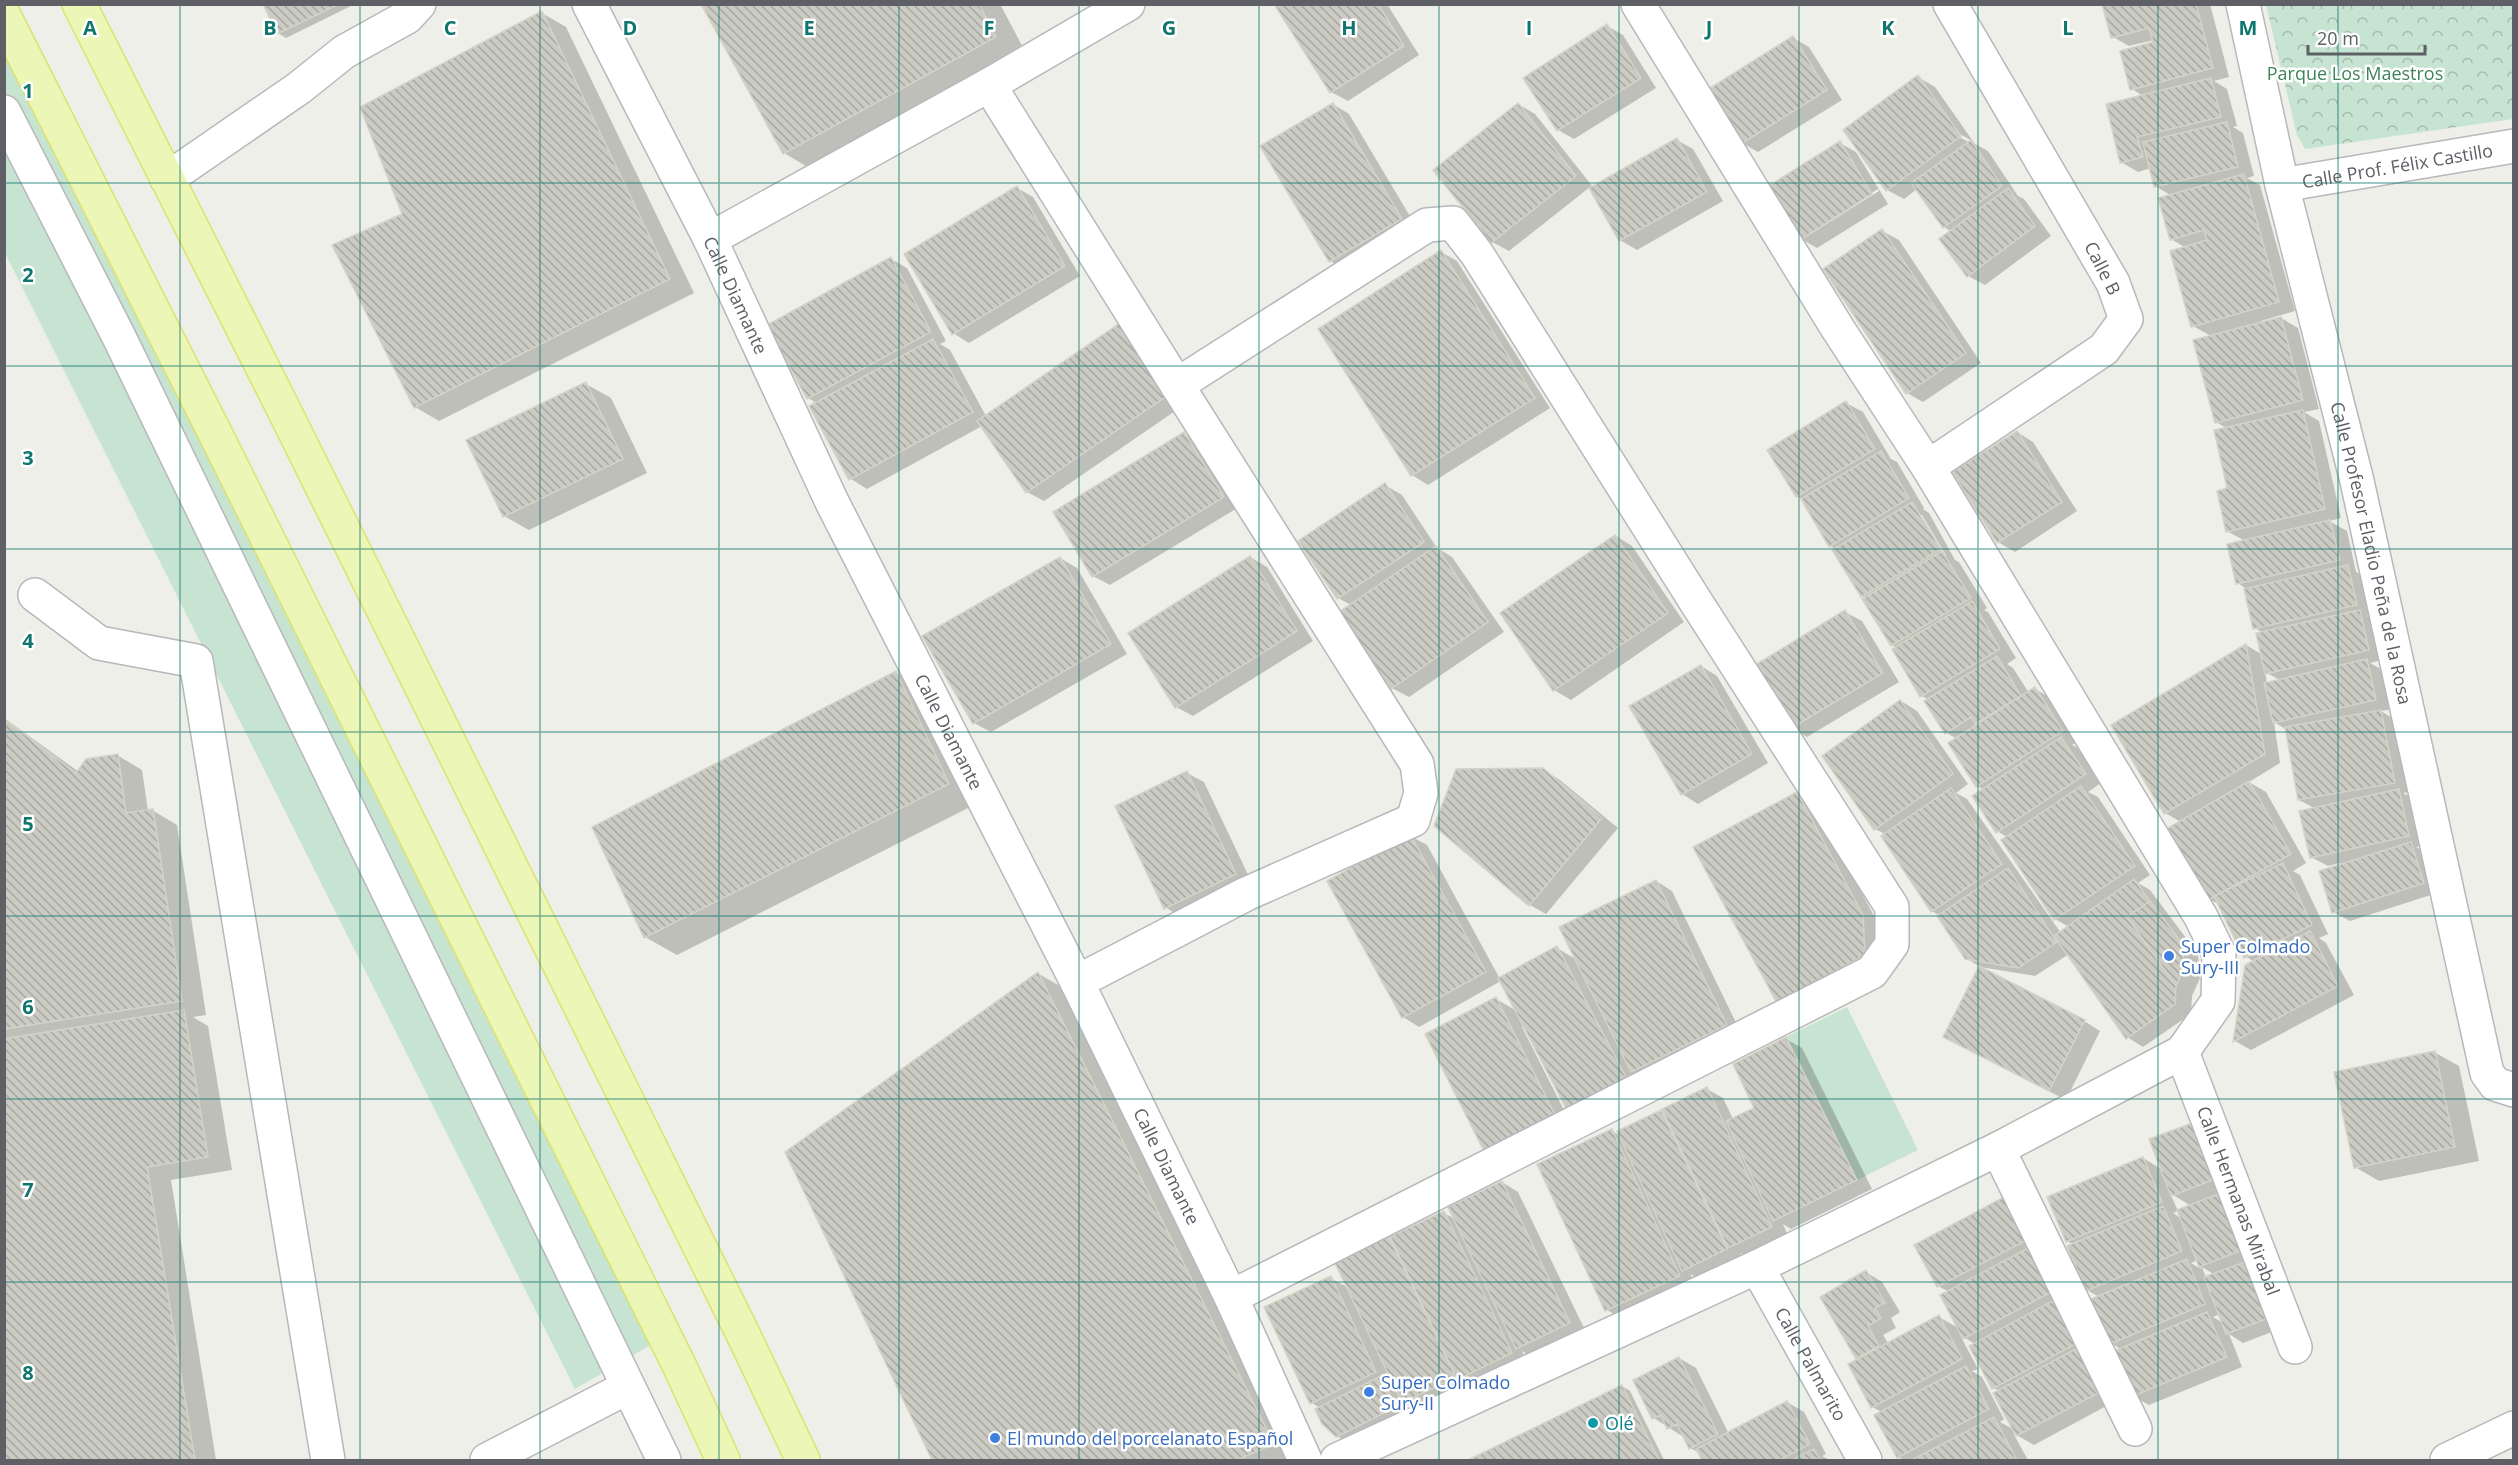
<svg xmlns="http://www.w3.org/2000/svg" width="2518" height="1465" font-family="'Open Sans',sans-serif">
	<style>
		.green { fill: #c7e3d1 }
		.forest { fill: url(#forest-crowns) }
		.shadow { fill: #0003; fill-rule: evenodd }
		.building { fill: url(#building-back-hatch); stroke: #d3d3c7; stroke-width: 1.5 }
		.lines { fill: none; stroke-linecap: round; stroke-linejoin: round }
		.minor-casing { stroke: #b8b8bc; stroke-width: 36 }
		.major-casing { stroke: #dde26e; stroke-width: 36 }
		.minor { stroke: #fff; stroke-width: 33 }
		.major { stroke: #ecf6b6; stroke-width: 33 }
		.grid { fill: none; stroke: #0f766e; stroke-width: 1.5; stroke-opacity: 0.55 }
		.shop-dot { fill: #3f7fe0; stroke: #fff; stroke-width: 2 }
		.culture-dot { fill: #0f9aa8; stroke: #fff; stroke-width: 2 }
		.labels { text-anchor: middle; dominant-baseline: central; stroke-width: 5; stroke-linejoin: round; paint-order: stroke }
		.park-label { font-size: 18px; fill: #418359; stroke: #fff }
		.street-label { font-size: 18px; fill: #5f6066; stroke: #fff }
		.shop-label { font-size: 18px; fill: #366cbe; stroke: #fff; text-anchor: start }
		.culture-label { font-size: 18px; fill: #0d838f; stroke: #fff; text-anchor: start }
		.grid-label { font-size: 20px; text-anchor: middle; font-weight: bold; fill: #0f766e; stroke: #fff; stroke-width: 5; stroke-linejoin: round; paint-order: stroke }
	</style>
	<defs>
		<pattern id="forest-crowns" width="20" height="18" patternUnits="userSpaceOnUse" patternTransform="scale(1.5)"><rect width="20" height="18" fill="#c7e3d1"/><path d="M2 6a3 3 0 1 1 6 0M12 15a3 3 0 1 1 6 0" fill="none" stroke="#a5bbad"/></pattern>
		<pattern id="building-back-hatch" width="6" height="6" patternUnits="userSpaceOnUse" patternTransform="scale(1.5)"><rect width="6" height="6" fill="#cbcbc4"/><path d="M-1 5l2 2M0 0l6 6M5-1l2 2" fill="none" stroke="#a8a8a3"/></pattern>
	</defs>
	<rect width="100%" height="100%" fill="#eeefe8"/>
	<path class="green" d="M4 17 661 1339 575 1389 5 253Z
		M1847 1007 1918 1150 1857 1180 1786 1037Z"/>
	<path class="forest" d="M2266 5H2513V119L2305 149 2297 135Z"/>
	<path class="shadow" d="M264 4H355L286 38 278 33Z
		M702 4H1000L1027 55 816 172 784 153Z
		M1276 4H1387L1419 55 1348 101 1331 92Z
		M2104 4H2210L2229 77 2214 81 2227 89 2237 126 2233 127 2243 133 2254 176 2247 178 2260 185 2295 311 2261 321 2262 323 2281 318 2298 328 2319 409 2304 412 2319 421 2341 518 2329 521 2347 531 2356 572 2364 576 2373 614 2367 616 2376 621 2385 659 2370 663 2384 671 2392 709 2381 711 2397 721 2410 792 2403 793 2415 800 2425 845 2416 847 2427 853 2440 892 2350 921 2333 912 2340 863 2328 866 2311 857 2316 809 2299 800 2287 730 2274 722 2280 763 2249 782 2266 792 2306 863 2293 871 2300 875 2328 934 2319 938 2326 943 2354 995 2251 1050 2235 1041 2255 962 2245 956 2220 905 2209 899 2181 822 2165 813 2113 725 2246 645 2263 655V633L2255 628 2245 588 2238 583 2245 541 2227 531 2228 429 2216 422 2211 336 2193 326 2186 248 2171 239 2172 196 2155 186 2151 168 2138 172 2121 162 2143 96 2132 89 2154 43V40L2129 46 2113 37ZM2265 672 2280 680 2267 683Z
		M542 13 566 27 694 293 439 421 415 407 404 215Z
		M1607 26 1623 35 1656 88 1574 139 1558 130Z
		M1793 38 1809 47 1842 100 1758 152 1742 143Z
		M1918 77 1935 87 1975 144 1988 151 2018 196 2024 199 2051 236 1985 285 1968 276 1952 232 1944 227 1917 189 1904 199 1887 190ZM1955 131 1972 141 1970 143 1954 134Z
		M1333 104 1349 114 1417 228 1346 270 1330 261Z
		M1518 104 1535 114 1593 187 1677 140 1693 149 1723 201 1637 250 1620 240 1590 187 1509 251 1492 242Z
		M1840 143 1856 152 1888 204 1817 248 1801 239ZM1878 189 1879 191 1806 237V234Z
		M1017 188 1033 197 1080 276 969 343 953 333Z
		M1882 231 1899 240 1981 363 1923 402 1907 393Z
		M1441 252 1457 261 1550 408 1428 485 1412 475Z
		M891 259 907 268 946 341 940 344 950 350 986 416 1120 325 1184 405 1044 501 1027 492 982 426 867 489 851 479 818 404 808 398Z
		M586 384 611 398 647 473 529 530 504 516Z
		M1846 403 1863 412 1891 459 1897 462 1924 508 1923 509 1929 513 1955 560 1959 562 1987 608 1984 610 1988 612 2016 658 2007 664 2013 668 2029 693 2035 689 2052 699 2078 741 2072 745 2078 748 2101 783 2088 792 2098 797 2150 875 2138 883 2150 890 2198 954 2200 978 2192 996 2191 1014 2143 1047 2127 1037 2069 954 2035 976 1980 967 1966 958 1940 916 1932 911 1885 834 1875 829 1901 701 1917 711 1968 784 1956 793 1967 799 2061 933 2069 927 2055 919 2007 837 1997 831 1984 790 1977 786 1957 739 1947 733 1929 700 1922 696 1897 648 1892 645 1866 599 1862 596 1836 549 1830 546 1802 499 1797 496ZM1919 515H1922L1946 555 1943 556Z
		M2017 432 2033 442 2077 511 2015 552 1998 542Z
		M1184 434 1200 443 1239 507 1110 585 1093 576Z
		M1385 485 1402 495 1437 548 1452 557 1504 632 1409 697 1392 688 1351 605 1338 598Z
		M1616 536 1632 546 1684 622 1571 700 1554 690 1502 614Z
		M1250 557 1267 567 1313 641 1193 716 1176 707Z
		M1060 558 1077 568 1127 654 991 732 974 723Z
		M1845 612 1862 621 1899 682 1807 737 1791 728Z
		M1701 666 1717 676 1768 763 1698 804 1682 794Z
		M896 673 928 691 980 802 677 955 645 937Z
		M4 718 79 772 117 755 142 770 148 811 152 810 177 825 206 1015 193 1017 208 1026 232 1170 171 1180 216 1460H4Z
		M1543 770 1560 780 1618 828 1546 914 1530 905Z
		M1187 773 1204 782 1252 883 1181 917 1165 907Z
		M1797 794 1813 803 1879 925 1881 964 1794 1011Z
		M1410 836 1427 845 1500 979 1557 948 1577 960 1656 881 1672 891 1742 1035 1648 1081 1634 1072 1642 1088 1525 1026 1522 1027 1571 1124 1501 1160 1496 999 1517 1011 1501 981 1419 1027 1403 1017Z
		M1039 974 1070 992 1304 1460H934L787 1152Z
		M2084 1021 2100 1031 2066 1100 1961 1046Z
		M1786 1039 1802 1048 1872 1189 1791 1229 1783 1224 1788 1236 1746 1256 1740 1253 1743 1259 1700 1279 1690 1274 1696 1285 1623 1319 1607 1310 1612 1131 1621 1136 1661 1112 1667 1115 1707 1089 1723 1098 1733 1119 1756 1108Z
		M2434 1052 2459 1066 2479 1161 2379 1181 2355 1167Z
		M2198 1122 2290 1325 2243 1343 2229 1334 2242 1367 2149 1405 2132 1396 2122 1350 2111 1343 2099 1297 2087 1290 2074 1245 2067 1241 2143 1158 2163 1170ZM2170 1193 2191 1206 2182 1219 2173 1213 2178 1211ZM2198 1260 2201 1269 2191 1263ZM2202 1267 2215 1275 2206 1278ZM2220 1314 2223 1323 2213 1317Z
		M1502 1182 1518 1192 1586 1332 1533 1358 1522 1351 1527 1363 1419 1411 1406 1404 1412 1417 1354 1446 1337 1436 1320 1408 1312 1403 1330 1278 1349 1288 1444 1213 1455 1219Z
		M2005 1198 2123 1397 2034 1445 2013 1433 2028 1460H1904L1898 1457 1882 1412 1872 1407 1860 1360 1857 1358 1866 1272 1882 1282 1900 1312 1891 1318 1896 1328 1883 1335 1889 1344 1939 1317 1960 1329 1949 1292 1938 1286 1916 1245ZM1960 1335 1975 1344 1993 1388 2000 1391 2015 1430 2000 1422 2004 1419 1982 1377 1972 1371 1978 1369Z
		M1679 1358 1696 1368 1729 1434 1787 1402 1804 1412 1826 1454 1822 1456 1830 1460H1704L1700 1453 1690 1448 1685 1438 1654 1418Z
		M1622 1386 1630 1391 1664 1460H1471Z"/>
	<path class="building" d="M263 4H339L277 34Z
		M701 4H979L996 37 783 154Z
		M1274 4H1378L1404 46 1330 93Z
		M2102 4H2196L2213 68 2130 90 2120 51 2153 42 2149 28 2111 38Z
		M542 11 670 279 414 408 332 245 402 214 360 107Z
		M1607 24 1641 78 1557 131 1523 78Z
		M1793 36 1827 90 1741 144 1707 90Z
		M1918 75 1961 136 1886 191 1843 130Z
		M2211 78 2221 117 2137 137 2143 157 2120 163 2106 104Z
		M1333 103 1402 219 1329 262 1260 146Z
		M1518 103 1576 176 1491 243 1433 170Z
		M2227 122 2238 167 2154 187 2143 142Z
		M1677 138 1707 192 1619 241 1589 188Z
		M1971 140 2002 186 1943 228 1911 183Z
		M1840 141 1872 194 1800 240 1767 187Z
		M2244 174 2279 302 2191 327 2170 251 2207 240 2204 230 2170 240 2158 198Z
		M1017 186 1065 266 952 335 904 254Z
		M2008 188 2035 226 1967 277 1939 239Z
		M1882 229 1966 353 1906 394 1823 269Z
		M1441 250 1535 398 1411 476 1318 329Z
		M891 257 931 332 807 399 767 325Z
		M2281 317 2303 400 2215 423 2193 340Z
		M1120 323 1168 395 1026 493 977 421Z
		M933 339 973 412 849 480 809 406Z
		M586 382 623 459 503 517 466 440Z
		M1846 401 1875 449 1796 497 1767 450Z
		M2303 410 2325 509 2226 532 2217 491 2227 488 2214 430Z
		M2017 431 2062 502 1997 543 1952 472Z
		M1184 432 1224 497 1092 577 1053 512Z
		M1881 451 1909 498 1829 547 1801 499Z
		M1385 483 1424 542 1337 599 1298 541Z
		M1912 502 1941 549 1861 597 1832 550Z
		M2330 520 2340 560 2236 584 2227 544Z
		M1615 535 1668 613 1553 691 1500 613Z
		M1436 546 1488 622 1391 689 1339 612Z
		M1942 551 1971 598 1891 646 1862 599Z
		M1250 556 1297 631 1175 708 1128 633Z
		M1060 557 1111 644 973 724 922 636Z
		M2348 565 2357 605 2253 629 2244 589Z
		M1972 601 2000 649 1920 697 1892 649Z
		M1845 610 1883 673 1790 729 1752 667Z
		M2360 610 2369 650 2265 674 2256 633Z
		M2246 644 2265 754 2164 814 2111 725Z
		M1997 656 2021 696 1975 724 1971 717 1945 734 1924 701Z
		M2367 659 2376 700 2273 723 2264 683Z
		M1701 665 1752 754 1681 795 1629 706Z
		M896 671 949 784 644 938 592 827Z
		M2035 687 2063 731 1976 787 1948 743Z
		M1900 700 1953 774 1874 830 1822 756Z
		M2381 710 2395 783 2298 800 2285 727Z
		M4 719 76 773 86 759 118 754 126 813 153 809 182 1001 4 1029Z
		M2061 737 2086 774 1996 833 1972 796Z
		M1543 768 1602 818 1529 906 1434 826 1456 769Z
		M1187 771 1236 874 1164 909 1115 806Z
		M2249 781 2291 854 2208 900 2168 828Z
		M2081 786 2135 866 2054 920 2001 840Z
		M1951 788 2002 864 1931 912 1881 836Z
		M2399 789 2409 836 2310 858 2299 811Z
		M1797 792 1863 915 1865 955 1777 1003 1693 847Z
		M1410 834 1486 972 1402 1018 1327 881Z
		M2411 842 2424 883 2332 913 2319 871Z
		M2283 863 2312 925 2244 958 2214 896Z
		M2008 868 2057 942 2018 968 1965 959 1937 916Z
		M2134 879 2150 901 2127 917 2176 986 2175 1004 2126 1039 2054 936Z
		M1656 880 1727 1025 1631 1072 1559 927Z
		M2150 901 2182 943 2184 969 2176 986 2127 917Z
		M2310 931 2338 986 2233 1042 2245 965Z
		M1557 946 1627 1079 1567 1110 1498 978Z
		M1979 966 2085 1020 2049 1091 1943 1037Z
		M1038 972 1274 1444 1237 1460H932L785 1152Z
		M1496 997 1555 1115 1484 1151 1425 1034Z
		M184 1010 208 1157 147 1167 195 1460H4V1039Z
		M1786 1037 1857 1180 1773 1221 1726 1121 1754 1108 1733 1064Z
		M2435 1051 2455 1147 2354 1168 2334 1072Z
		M1707 1087 1772 1227 1728 1248 1662 1109Z
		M1661 1110 1727 1249 1682 1271 1617 1131Z
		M2198 1121 2220 1177 2171 1196 2149 1139Z
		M1612 1129 1680 1276 1605 1311 1537 1164Z
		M2143 1157 2162 1202 2066 1242 2047 1197Z
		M1502 1181 1570 1323 1516 1349 1448 1207Z
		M2226 1191 2247 1248 2199 1267 2177 1210Z
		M2006 1196 2029 1239 1937 1287 1914 1245Z
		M2163 1206 2182 1251 2086 1291 2067 1246Z
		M1444 1211 1512 1353 1457 1380 1389 1237Z
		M1389 1234 1456 1377 1402 1403 1334 1261Z
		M2032 1246 2055 1290 1963 1339 1940 1295Z
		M2187 1259 2205 1304 2110 1344 2091 1299Z
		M2253 1259 2274 1316 2226 1334 2204 1277Z
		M1866 1270 1885 1303 1875 1308 1881 1318 1868 1326 1879 1346 1856 1359 1820 1297Z
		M1331 1276 1376 1372 1310 1404 1264 1307Z
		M2060 1297 2083 1340 1992 1389 1969 1346Z
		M2207 1312 2227 1357 2131 1397 2112 1352Z
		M1939 1315 1962 1359 1871 1408 1848 1364Z
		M2085 1344 2108 1388 2016 1436 1993 1393Z
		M1679 1357 1718 1434 1689 1449 1677 1424 1667 1429 1661 1415 1652 1419 1633 1380Z
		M1966 1366 1989 1409 1897 1458 1874 1415Z
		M1381 1376 1396 1407 1336 1437 1322 1424 1315 1409Z
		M1622 1385 1659 1460H1468Z
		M1787 1401 1810 1444 1780 1460H1702L1696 1449Z
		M1994 1417 2017 1460H1912Z
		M1814 1449 1820 1460H1792Z"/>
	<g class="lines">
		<defs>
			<g id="minor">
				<path id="s1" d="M589 4 710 239 832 502 1077 982 1231 1297 1305 1460"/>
				<path id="s2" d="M2243 4 2282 185 2357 481 2487 1073 2495 1084 2514 1090"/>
				<path d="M989 85 1177 385 1427 225 1453 223 1477 254 1696 602 1892 907V944L1872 972 1231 1297"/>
				<path d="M4 112 119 337 664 1460"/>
				<path d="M167 179 299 88 344 52 407 17 419 4"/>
				<path id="s3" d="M2282 185 2514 146"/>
				<path d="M710 239 989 85 1128 4"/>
				<path d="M1928 467 2104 349 2126 319 2113 283 1950 4"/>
				<path d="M35 595 99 643 196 661 328 1460"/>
				<path d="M1077 982 1246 894 1413 820 1421 793 1417 764 1177 385"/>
				<path id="s4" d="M2182 1052 2295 1347"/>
				<path d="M1998 1149 2135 1429"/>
				<path id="s5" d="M1757 1267 1865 1460"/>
				<path d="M487 1460 628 1387"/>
				<path d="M1337 1460 1757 1267 1998 1149 2182 1052 2218 1001 2219 954 2201 917 1928 467 1838 329 1638 4"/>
				<path d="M2447 1460 2514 1428"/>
			</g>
			<path id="major" d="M79 4 280 402 743 1334 803 1460
				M4 16 216 435 680 1367 723 1460"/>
		</defs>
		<use href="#minor" class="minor-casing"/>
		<use href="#major" class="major-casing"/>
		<use href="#minor" class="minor"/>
		<use href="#major" class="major"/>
	</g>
	<path class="grid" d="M180 4V1460M360 4V1460M540 4V1460M719 4V1460M899 4V1460M1079 4V1460M1259 4V1460M1439 4V1460M1619 4V1460M1799 4V1460M1978 4V1460M2158 4V1460M2338 4V1460M4 183H2514M4 366H2514M4 549H2514M4 732H2514M4 916H2514M4 1099H2514M4 1282H2514"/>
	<g class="shop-dot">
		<circle cx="2169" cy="956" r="6"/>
		<circle cx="1369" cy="1392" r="6"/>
		<circle cx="995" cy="1438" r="6"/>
	</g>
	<circle class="culture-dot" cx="1593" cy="1423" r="6"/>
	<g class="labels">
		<g class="park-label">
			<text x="2355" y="73">Parque Los Maestros</text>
		</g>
		<g class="street-label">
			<text stroke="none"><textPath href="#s3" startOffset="117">Calle Prof. Félix Castillo</textPath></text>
			<text transform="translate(2103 268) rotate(63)">Calle B</text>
			<text stroke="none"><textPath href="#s1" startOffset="326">Calle Diamante</textPath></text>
			<text stroke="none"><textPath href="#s2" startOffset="564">Calle Profesor Eladio Peña de la Rosa</textPath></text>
			<text stroke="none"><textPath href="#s1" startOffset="812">Calle Diamante</textPath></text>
			<text stroke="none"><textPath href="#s1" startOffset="1298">Calle Diamante</textPath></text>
			<text stroke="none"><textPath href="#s4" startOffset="159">Calle Hermanas Mirabal</textPath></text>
			<text stroke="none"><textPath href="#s5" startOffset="111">Calle Palmarito</textPath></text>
		</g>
		<g class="shop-label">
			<text x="2181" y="946">Super Colmado<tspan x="2181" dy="21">Sury-III</tspan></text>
			<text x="1381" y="1382">Super Colmado<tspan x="1381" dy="21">Sury-II</tspan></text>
			<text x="1007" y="1438">El mundo del porcelanato Español</text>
		</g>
		<g class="culture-label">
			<text x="1605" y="1423">Olé</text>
		</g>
	</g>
	<g class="grid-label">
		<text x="90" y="35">A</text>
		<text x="270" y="35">B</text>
		<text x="450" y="35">C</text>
		<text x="630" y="35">D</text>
		<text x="809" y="35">E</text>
		<text x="989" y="35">F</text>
		<text x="1169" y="35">G</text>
		<text x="1349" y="35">H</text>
		<text x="1529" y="35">I</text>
		<text x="1709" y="35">J</text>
		<text x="1888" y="35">K</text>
		<text x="2068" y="35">L</text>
		<text x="2248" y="35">M</text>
		<text x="28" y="98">1</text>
		<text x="28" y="282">2</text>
		<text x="28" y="465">3</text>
		<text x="28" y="648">4</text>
		<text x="28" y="831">5</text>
		<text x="28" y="1014">6</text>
		<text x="28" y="1197">7</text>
		<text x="28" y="1380">8</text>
	</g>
	<rect width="2518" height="1465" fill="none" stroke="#5f6066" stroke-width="12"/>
	<path d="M2308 45v9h117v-9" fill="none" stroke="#5f6066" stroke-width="3"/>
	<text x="2317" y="45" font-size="18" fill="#5f6066" stroke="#ffffff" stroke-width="4.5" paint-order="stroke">20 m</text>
</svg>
